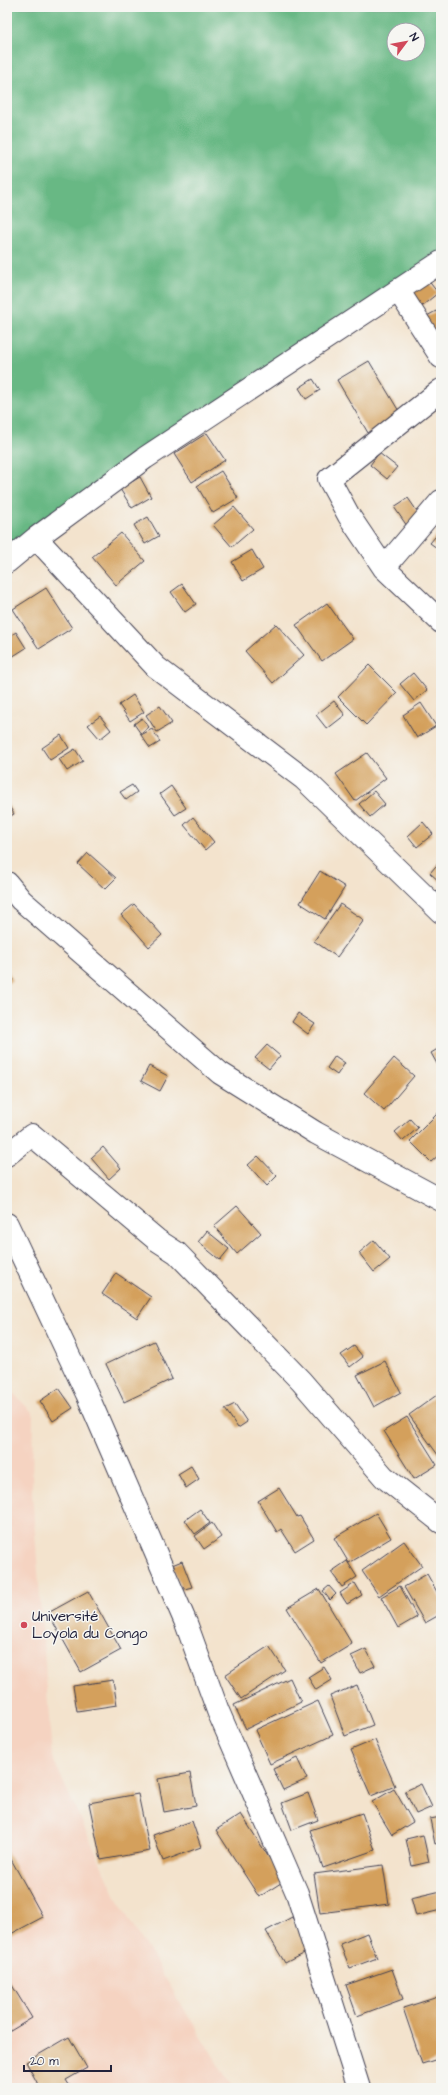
<svg xmlns="http://www.w3.org/2000/svg" width="448" height="2095" font-family="'Architects Daughter',sans-serif">
	<style>
		.built { fill: #f5d3c1 }
		.forest { fill: #68b884; stroke: #456d60; fill-rule: evenodd }
		.building { fill: #d4a05b }
		.lines { fill: none; stroke-linecap: round; stroke-linejoin: round }
		.minor-casing { stroke: #413f51; stroke-width: 24 }
		.minor { stroke: #fff; stroke-width: 22 }
		.poi-dot { fill: #d1495b; stroke: #f6f6f2; stroke-width: 1.5 }
		.labels { text-anchor: middle; dominant-baseline: central; stroke-width: 3; stroke-linejoin: round; paint-order: stroke }
		.poi-label { font-size: 15px; fill: #22223b; stroke: #f6f6f2; text-anchor: start }
	</style>
	<rect width="100%" height="100%" fill="#f6f6f2"/>
	<filter id="ink" filterUnits="userSpaceOnUse"><feTurbulence type="fractalNoise" baseFrequency=".025" numOctaves="2"/><feDisplacementMap in="SourceGraphic" scale="8" xChannelSelector="R" yChannelSelector="G"/><feConvolveMatrix kernelMatrix="1 2 1 2 8 2 1 2 1" color-interpolation-filters="sRGB"/></filter>
	<filter id="wash" filterUnits="userSpaceOnUse"><feTurbulence type="fractalNoise" baseFrequency=".012" numOctaves="4" result="noise"/><feDisplacementMap in="SourceGraphic" scale="16" xChannelSelector="R" yChannelSelector="G"/><feGaussianBlur stdDeviation="0.9" result="paint"/><feColorMatrix in="noise" values="0 0 0 0 0 0 0 0 0 0 0 0 0 0 0 0 0 1.4 0 .05"/><feComposite in="paint" operator="in"/></filter>
	<g filter="url(#wash)">
		<rect width="100%" height="100%" fill="#f3e3cd"/>
		<path class="built" d="M7 1387 33 1413 32 1493 52 1757 119 1903 233 2088H7Z"/>
		<path class="forest" d="M7 7H441V252L7 549ZM394 30H418V54H394Z"/>
		<g id="blocks">
			<path class="building" d="M424 275 438 293 418 309 404 290Z
				M436 311 441 319V334L436 337 425 317Z
				M369 361 403 418 371 438 337 380Z
				M313 379 320 390 306 399 299 388Z
				M207 433 225 460 192 482 174 454Z
				M379 453 397 467 387 479 370 465Z
				M221 471 238 498 213 513 197 486Z
				M140 477 151 497 132 508 120 489Z
				M408 498 421 517 407 526 394 507Z
				M234 507 253 529 232 547 213 525Z
				M148 517 159 536 145 544 134 525Z
				M441 530V551L430 543Z
				M121 533 145 561 116 585 92 557Z
				M252 550 263 569 243 581 232 562Z
				M182 584 196 604 185 612 171 592Z
				M46 588 72 628 39 649 13 609Z
				M327 603 353 639 322 661 296 625Z
				M276 624 304 655 273 683 245 651Z
				M16 632 26 648 7 660V638Z
				M369 665 397 693 366 725 338 697Z
				M413 673 427 690 414 701 400 684Z
				M133 695 144 712 130 721 119 705Z
				M334 701 345 715 327 729 316 715Z
				M421 703 436 726 417 738 403 715Z
				M160 706 172 723 157 732 146 715Z
				M100 716 111 730 100 739 88 725Z
				M142 718 149 727 141 734 134 724Z
				M152 729 160 742 150 748 141 735Z
				M61 735 69 748 50 760 42 748Z
				M75 749 83 761 67 771 59 759Z
				M367 753 386 778 355 801 336 774Z
				M132 785 137 792 126 800 120 792Z
				M171 786 186 808 175 815 160 794Z
				M374 791 385 804 370 817 359 804Z
				M7 803 14 814 7 818Z
				M193 817 214 842 205 850 184 825Z
				M423 822 433 834 417 847 408 836Z
				M88 853 116 878 105 889 78 864Z
				M441 860V883L430 873Z
				M320 871 345 887 325 919 300 903Z
				M134 904 162 935 149 947 121 915Z
				M340 904 364 920 337 957 314 941Z
				M7 969 13 980 7 984Z
				M298 1013 315 1024 308 1034 292 1022Z
				M267 1045 280 1056 269 1069 255 1058Z
				M441 1047V1071L431 1053Z
				M335 1056 345 1063 337 1075 327 1068Z
				M394 1058 414 1076 384 1111 364 1093Z
				M149 1066 168 1076 160 1091 141 1081Z
				M439 1112 441 1114V1153L431 1162 410 1141Z
				M410 1119 418 1128 403 1141 395 1132Z
				M103 1147 121 1168 109 1179 91 1158Z
				M258 1156 277 1176 267 1186 248 1165Z
				M237 1206 261 1233 237 1254 214 1226Z
				M207 1231 229 1249 220 1260 198 1242Z
				M374 1240 390 1259 374 1272 359 1253Z
				M116 1273 151 1297 137 1318 102 1294Z
				M154 1341 172 1379 124 1402 106 1364Z
				M354 1346 363 1357 350 1367 341 1355Z
				M385 1361 401 1392 374 1407 357 1375Z
				M59 1388 73 1408 53 1421 40 1401Z
				M441 1392V1459L409 1415Z
				M235 1404 247 1422 238 1428 225 1409Z
				M407 1417 437 1465 414 1479 384 1431Z
				M191 1466 199 1479 186 1488 178 1474Z
				M279 1488 297 1517 300 1516 314 1539 295 1551 281 1529 277 1532 258 1501Z
				M200 1509 210 1523 195 1534 185 1520Z
				M376 1513 391 1538 349 1563 334 1538Z
				M212 1523 221 1537 204 1549 195 1536Z
				M404 1541 422 1566 379 1596 362 1571Z
				M182 1561 192 1587 181 1590 172 1565Z
				M347 1561 357 1577 342 1587 331 1572Z
				M427 1574 441 1599V1614L425 1623 404 1587Z
				M355 1583 362 1595 347 1604 340 1593Z
				M329 1586 336 1594 330 1600 323 1591Z
				M400 1586 417 1617 398 1628 381 1597Z
				M319 1589 352 1644 321 1663 287 1608Z
				M88 1591 121 1650 81 1672 48 1613Z
				M269 1646 285 1670 241 1699 225 1675Z
				M366 1649 375 1666 360 1673 351 1656Z
				M324 1667 332 1680 316 1690 308 1677Z
				M290 1678 301 1702 246 1729 234 1705Z
				M113 1680 117 1705 77 1711 73 1686Z
				M357 1685 373 1725 345 1736 330 1696Z
				M318 1701 333 1735 270 1764 255 1730Z
				M375 1740 395 1786 371 1796 351 1750Z
				M297 1758 307 1779 283 1790 273 1769Z
				M190 1773 196 1806 164 1812 158 1779Z
				M421 1784 432 1807 416 1814 405 1791Z
				M394 1789 413 1822 392 1835 372 1802Z
				M308 1793 318 1820 292 1830 282 1803Z
				M138 1794 150 1851 101 1860 89 1803Z
				M362 1813 375 1850 323 1868 310 1830Z
				M241 1814 284 1881 259 1897 216 1830Z
				M441 1817V1842L435 1844 430 1819Z
				M192 1821 201 1847 163 1861 153 1835Z
				M423 1835 429 1862 412 1866 406 1839Z
				M7 1852 43 1917 7 1936Z
				M383 1865 389 1904 320 1913 314 1874Z
				M441 1891V1910L416 1916 411 1898Z
				M292 1917 310 1950 285 1963 266 1931Z
				M367 1933 377 1958 350 1968 340 1944Z
				M392 1969 403 1999 357 2016 346 1985Z
				M7 1977 32 2018 7 2033Z
				M441 1996V2058L422 2064 403 2008Z
				M69 2037 87 2068 66 2080 71 2088H40L26 2062Z"/>
		</g>
	</g>
	<g filter="url(#ink)">
		<use href="#blocks" fill-opacity="0" stroke="#413f51" stroke-width="1"/>
		<g class="lines">
			<defs>
				<path id="minor" d="M398 290 441 357
					M441 390 329 479 349 516 384 568 441 622
					M36 538 156 667 304 779 441 912
					M7 562 36 538 145 458 441 262
					M384 568 441 501
					M7 883 21 900 220 1073 316 1133 441 1200
					M7 1155 32 1135 157 1240 177 1253 301 1381 384 1477 441 1522
					M7 1224 87 1394 186 1623 218 1711 297 1893 359 2088"/>
			</defs>
			<use href="#minor" class="minor-casing"/>
			<use href="#minor" class="minor"/>
		</g>
	</g>
	<circle class="poi-dot" cx="24" cy="1625" r="4"/>
	<g class="labels">
		<g class="poi-label">
			<text x="32" y="1616">Université<tspan x="32" dy="17">Loyola du Congo</tspan></text>
		</g>
	</g>
	<rect width="448" height="2095" fill="none" stroke="#f6f6f2" stroke-width="24"/>
	<g transform="translate(406 42) rotate(58)"><circle r="19" fill="#f6f6f2" stroke="#a1a1a9"/>
	<path d="M0-3L7 15L0 10L-7 15Z" fill="#d1495b"/>
	<text y="-6" font-size="11" font-weight="bold" text-anchor="middle" fill="#22223b">N</text>
	</g>
	<path d="M24 2065v6h87v-6" fill="none" stroke="#22223b" stroke-width="2"/>
	<text x="30" y="2065" font-size="12" fill="#22223b" stroke="#f6f6f2" stroke-width="3" paint-order="stroke">20 m</text>
</svg>
